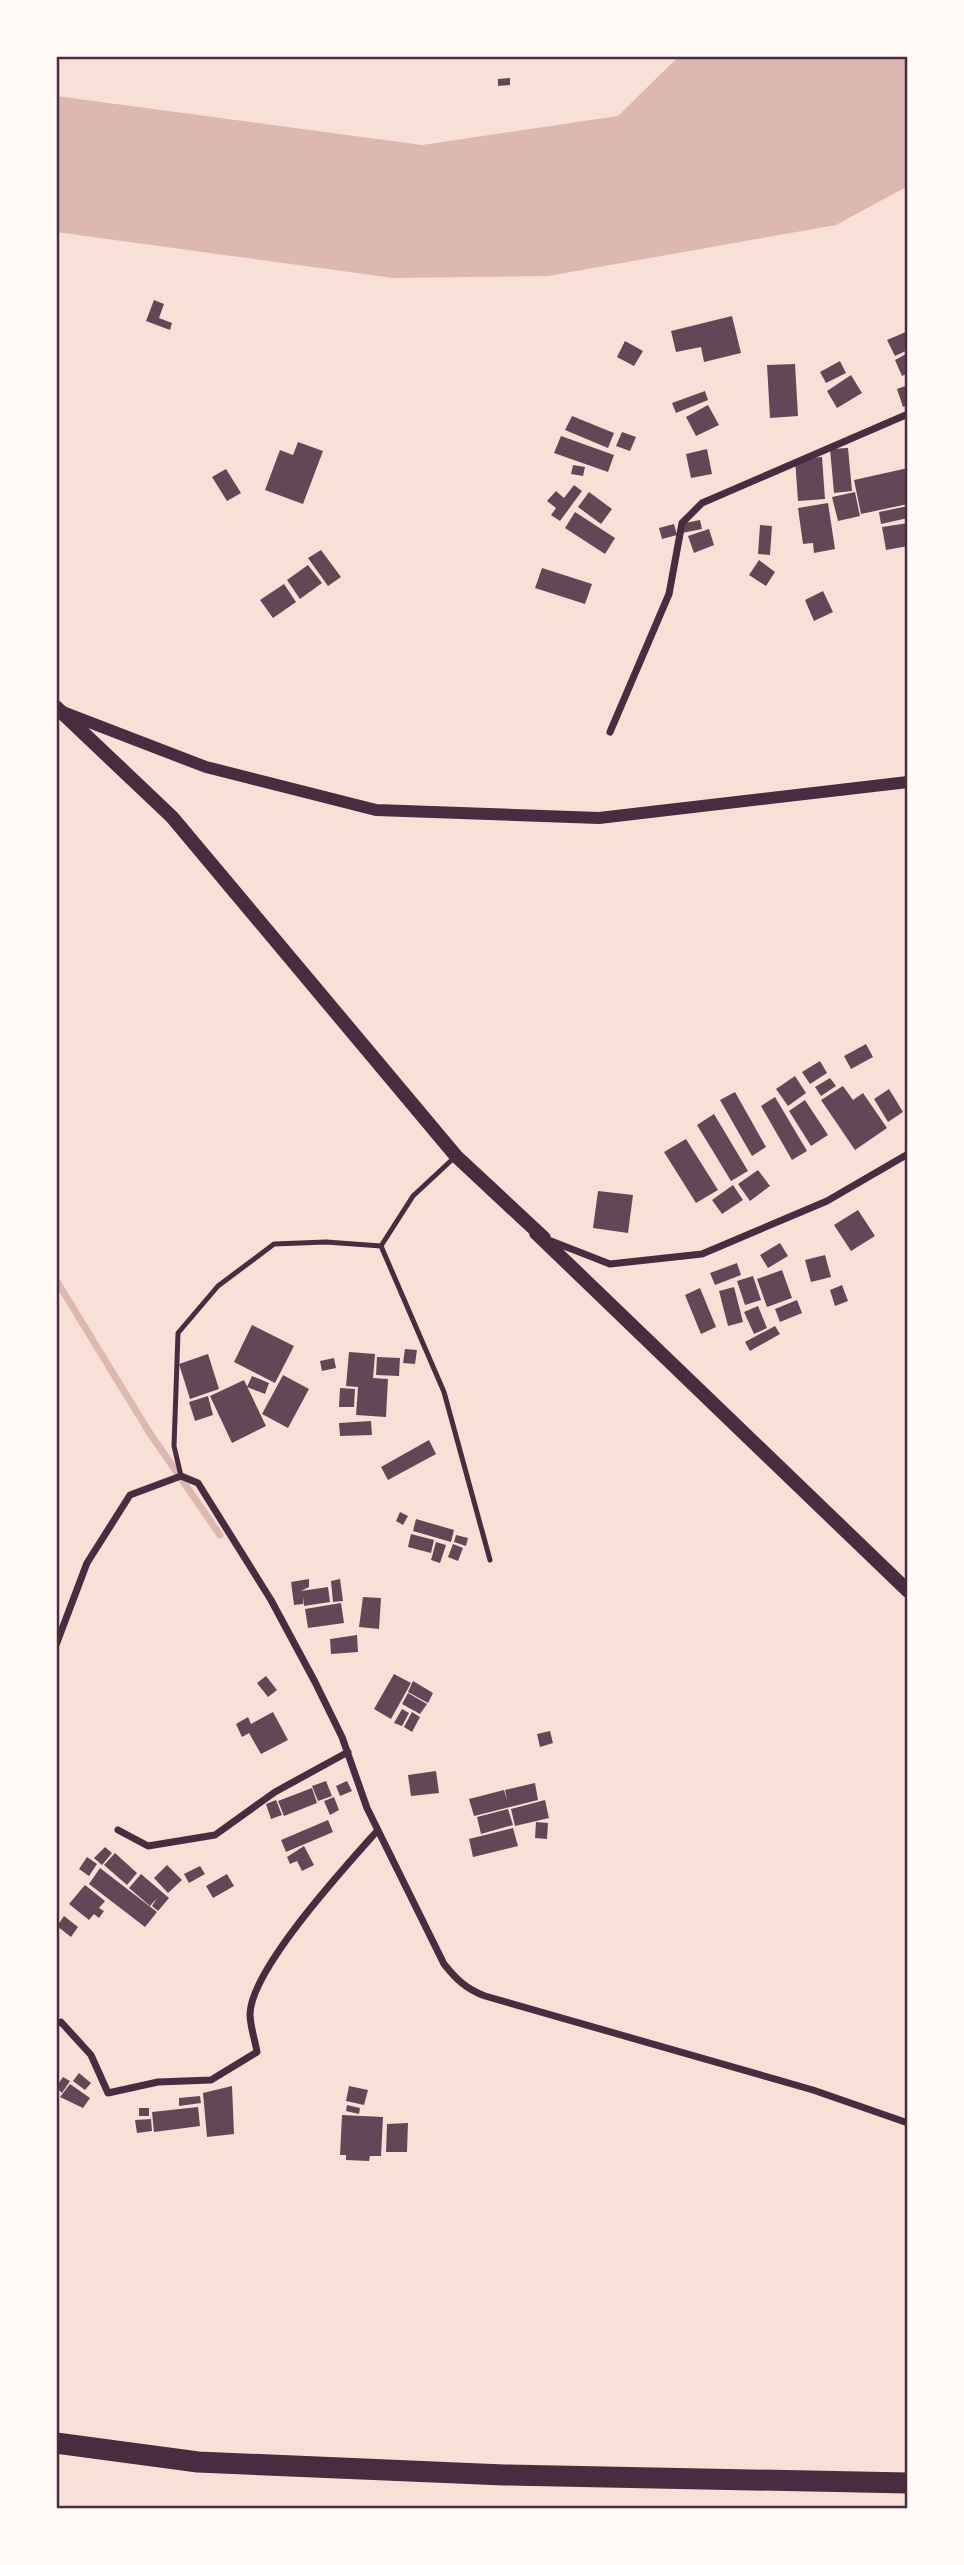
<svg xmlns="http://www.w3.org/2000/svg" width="964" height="2565" font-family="'Fira Sans',sans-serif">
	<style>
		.water { fill: #dcb8b0 }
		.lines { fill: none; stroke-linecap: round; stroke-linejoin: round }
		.stream { stroke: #dcb8b0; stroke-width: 7 }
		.building { fill: #644757 }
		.service { stroke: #4a2c40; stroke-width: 5 }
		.minor { stroke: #4a2c40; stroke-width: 7 }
		.tertiary { stroke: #4a2c40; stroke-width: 12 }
		.secondary { stroke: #4a2c40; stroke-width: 14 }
		.motorway { stroke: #4a2c40; stroke-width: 21 }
		.neatline { fill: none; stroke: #4a2c40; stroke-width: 2.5 }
	</style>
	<rect width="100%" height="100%" fill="#f7e1d7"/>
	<path class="water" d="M679 56H908V186L836 225 548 276 393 278 56 232V96L422 145 618 116Z"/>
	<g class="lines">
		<path class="stream" d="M56 1280 149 1432 220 1535"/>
	</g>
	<path class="building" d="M510 78V85L498 86V79Z
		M154 300 164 304 159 318 172 323 170 330 146 321Z
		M732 316 741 353 704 362 701 347 676 352 671 331Z
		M908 331V350L895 356 887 340Z
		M625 341 643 351 634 366 617 357Z
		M908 353V373L902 376 895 360Z
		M840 361 846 373 826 383 820 372Z
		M795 364 798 416 770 418 767 365Z
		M851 375 862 393 837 408 827 391Z
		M908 385V405L903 407 897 389Z
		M705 391 708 400 676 413 672 403Z
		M708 405 719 425 696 436 686 417Z
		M572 416 614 433 608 448 565 430Z
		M622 432 636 437 630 451 616 446Z
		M561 436 614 455 608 472 554 453Z
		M298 442 323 451 303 504 265 490 280 450 293 455Z
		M848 448 852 491 834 493 830 449Z
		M707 449 712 474 691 478 686 454Z
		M822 457 825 499 798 501 795 459Z
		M573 465 585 467 583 476 571 474Z
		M908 468V504L861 514 854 480Z
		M226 469 241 493 227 501 212 477Z
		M574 485 582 491 560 521 551 515 556 508 547 501 556 491 564 498Z
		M589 492 612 509 601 524 578 507Z
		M855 492 860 516 838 521 832 497Z
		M828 503 835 549 814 553 813 543 803 544 798 508Z
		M908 506V518L881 524 879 512Z
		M575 512 615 538 605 554 565 528Z
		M700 520 702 529 682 533 680 524Z
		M908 523V546L886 550 882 527Z
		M674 524 677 535 662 539 659 528Z
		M760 525 772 526 770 555 758 554Z
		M709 529 714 545 694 553 688 536Z
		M321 550 341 577 328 586 308 558Z
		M759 560 775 572 766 586 749 575Z
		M308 565 322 583 300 599 287 580Z
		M542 568 592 584 585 604 535 588Z
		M284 584 296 602 273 618 260 600Z
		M823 591 833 612 814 621 805 600Z
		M866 1044 873 1057 851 1069 844 1056Z
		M820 1061 827 1073 810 1084 802 1072Z
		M795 1076 806 1093 788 1106 776 1089Z
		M830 1078 836 1086 821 1096 815 1087Z
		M843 1086 853 1100 863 1093 887 1128 855 1150 821 1100Z
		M889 1089 903 1112 888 1122 874 1099Z
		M735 1092 766 1147 752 1156 720 1100Z
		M775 1097 807 1151 792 1160 761 1106Z
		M805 1100 828 1135 811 1146 789 1111Z
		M714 1114 748 1171 731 1181 697 1125Z
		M686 1139 718 1190 696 1203 664 1152Z
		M758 1170 770 1186 750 1201 738 1184Z
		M733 1185 743 1200 722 1214 712 1200Z
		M598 1191 633 1195 628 1233 593 1228Z
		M858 1210 875 1236 851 1251 834 1225Z
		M780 1243 788 1256 768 1268 760 1255Z
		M825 1255 831 1277 811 1282 805 1260Z
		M737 1263 741 1275 715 1285 710 1273Z
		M782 1270 792 1298 767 1307 757 1279Z
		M753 1276 761 1300 745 1305 737 1281Z
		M842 1285 848 1301 835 1306 830 1290Z
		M734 1287 743 1322 728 1326 719 1291Z
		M700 1288 716 1327 701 1334 685 1295Z
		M797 1300 802 1313 780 1322 775 1309Z
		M758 1306 767 1328 754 1334 744 1312Z
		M252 1325 294 1346 275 1383 234 1362Z
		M775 1326 780 1334 750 1351 745 1342Z
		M405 1349 417 1350 415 1364 403 1363Z
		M349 1352 375 1354 373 1378 388 1379 386 1417 356 1415 358 1387 346 1386Z
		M208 1354 219 1389 190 1399 179 1364Z
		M377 1357 400 1358 399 1376 376 1375Z
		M334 1358 336 1368 322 1371 320 1361Z
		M283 1375 309 1389 288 1428 262 1414Z
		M252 1376 269 1383 265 1394 247 1387Z
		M244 1380 266 1426 232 1443 210 1396Z
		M340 1388 355 1389 354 1407H339Z
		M208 1396 213 1415 195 1421 189 1402Z
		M371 1421 372 1435 340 1436 339 1423Z
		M429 1440 436 1454 388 1480 381 1467Z
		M400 1512 408 1516 403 1525 396 1521Z
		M416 1519 454 1530 451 1542 413 1531Z
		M411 1534 434 1540 431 1553 408 1547Z
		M456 1535 468 1538 466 1546 454 1542Z
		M436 1542 446 1545 440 1563 431 1560Z
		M453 1544 463 1548 458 1561 448 1557Z
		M309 1579V1587L301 1591 328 1587 330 1602 304 1606 303 1597V1604L294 1605 291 1582Z
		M340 1579 343 1601 333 1602 331 1581Z
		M363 1597 381 1598 379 1629 359 1627Z
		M341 1603 344 1623 308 1628 305 1609Z
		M357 1635 358 1652 331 1654 330 1639Z
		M394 1674 411 1683 391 1719 374 1709Z
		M266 1676 277 1690 268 1697 257 1683Z
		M413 1681 433 1693 428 1703 408 1692Z
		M408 1693 427 1704 420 1714 402 1704Z
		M402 1709 409 1713 402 1726 394 1723Z
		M273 1712 288 1740 261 1754 249 1733 242 1737 236 1724 248 1717 251 1724Z
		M412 1712 420 1717 412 1732 404 1727Z
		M550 1731 553 1743 540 1747 537 1734Z
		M436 1771 439 1793 411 1796 408 1775Z
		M326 1781 332 1796 318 1801 312 1786Z
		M347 1781 352 1791 340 1796 336 1786Z
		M535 1783 538 1800 474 1816 469 1799 504 1790 507 1800 505 1790Z
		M312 1788 317 1803 284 1816 278 1801Z
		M334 1797 339 1810 330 1815 324 1801Z
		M276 1800 282 1815 271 1819 266 1804Z
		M545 1800 549 1818 515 1826 511 1809Z
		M508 1809 513 1825 481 1834 477 1817Z
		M328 1820 333 1832 286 1852 281 1840Z
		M536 1822 548 1823 547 1839 535 1838Z
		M513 1828 518 1846 473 1857 469 1839Z
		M304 1846 314 1865 302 1871 297 1861 290 1864 287 1857Z
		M105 1847 112 1853 102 1865 94 1858Z
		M115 1853 137 1873 127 1885 104 1865Z
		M87 1857 97 1864 89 1876 79 1869Z
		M167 1865 182 1880 168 1893 154 1878Z
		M200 1866 205 1874 189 1883 184 1874Z
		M100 1868 157 1912 145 1927 89 1884Z
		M141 1874 169 1898 158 1911 152 1906 157 1898 150 1906 129 1888Z
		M227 1874 234 1886 213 1898 206 1886Z
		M85 1885 105 1901 99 1908 104 1911 99 1918 94 1914 89 1920 69 1904Z
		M64 1916 78 1927 71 1937 57 1926Z
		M79 2073 91 2083 85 2090 73 2081Z
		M63 2077 70 2081 62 2093 56 2087Z
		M70 2084 90 2098 83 2108 60 2097Z
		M232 2086 234 2134 207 2137 203 2093Z
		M349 2086 368 2090 364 2105 346 2101Z
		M200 2096 201 2103 179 2106V2098Z
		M347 2105 360 2108 359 2114 346 2111Z
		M198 2107 200 2126 154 2132 152 2112Z
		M139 2108H149V2116H139Z
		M342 2115 383 2117 381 2156H370L369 2161 346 2160V2155H340Z
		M151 2119 152 2131 137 2133 135 2120Z
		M408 2123 407 2152H386L387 2124Z"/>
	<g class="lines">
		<path class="service" d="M381 1246 444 1392 490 1560
			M181 1476 174 1446 178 1333 218 1286 274 1244 326 1242 381 1246 413 1196 456 1156"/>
		<path class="minor" d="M610 732 669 594 682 523 702 503 908 414
			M551 1241 610 1264 702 1254 827 1201 908 1154
			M56 1645 87 1563 130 1495 181 1476 198 1483 271 1600 315 1682 342 1737 367 1808 444 1964C456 1979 466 1989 485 1996L813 2090 908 2123
			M118 1830 148 1846 215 1835 275 1792 348 1752
			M56 2024 61 2022 91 2055 108 2093 158 2082 211 2080 257 2052C255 2040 250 2026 250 2014 251 1969 346 1866 378 1830"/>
		<path class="tertiary" d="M63 712 206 767 376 810 599 818 908 782"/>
		<path class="secondary" d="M56 707 172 817 456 1156 544 1238
			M536 1233 908 1591"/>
		<path class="motorway" d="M56 2443 198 2462 504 2475 908 2483"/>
	</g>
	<rect width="964" height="2565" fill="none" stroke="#fffaf5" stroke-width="116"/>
	<rect x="58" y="58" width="848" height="2449" class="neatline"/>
</svg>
